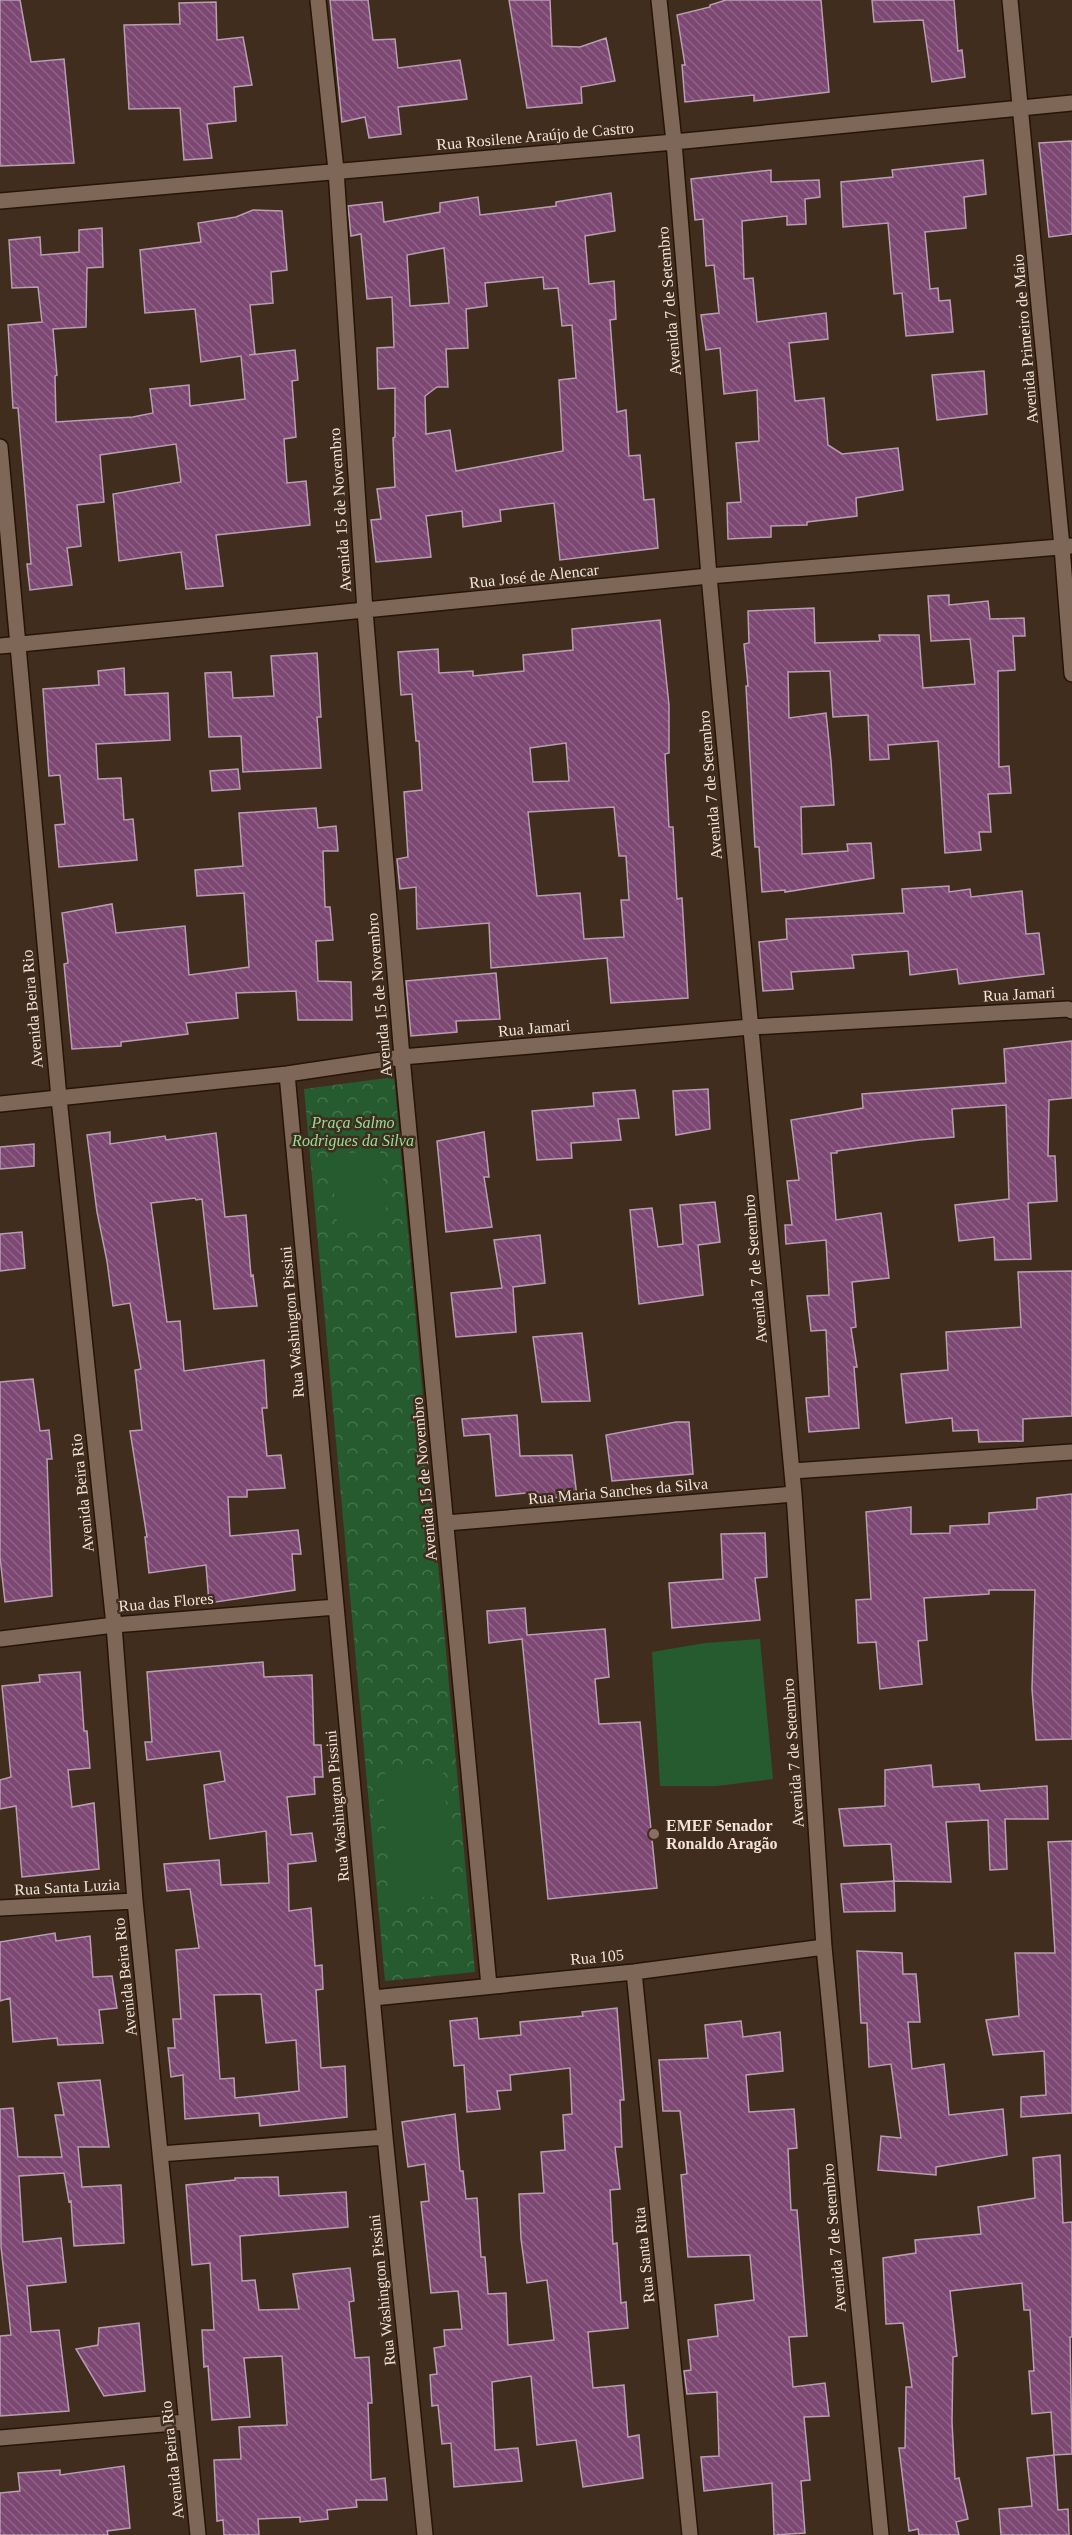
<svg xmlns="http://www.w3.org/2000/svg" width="1072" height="2535" font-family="'Times New Roman',serif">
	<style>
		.forest { fill: url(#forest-crowns) }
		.pitch { fill: #255b2f }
		.building { fill: url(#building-back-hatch); stroke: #b79eb1; stroke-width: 1.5; fill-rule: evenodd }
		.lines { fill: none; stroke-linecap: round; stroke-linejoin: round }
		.street-casing { stroke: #271406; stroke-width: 18 }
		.street { stroke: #7f6757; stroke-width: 15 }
		.education-dot { fill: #8d6e63; stroke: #412d1e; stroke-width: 2 }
		.labels { text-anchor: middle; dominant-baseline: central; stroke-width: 5; stroke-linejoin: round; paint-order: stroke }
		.street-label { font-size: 16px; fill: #f1e4da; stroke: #412d1e }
		.park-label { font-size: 16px; font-style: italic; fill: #91df9b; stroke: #412d1e }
		.poi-label { font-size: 16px; font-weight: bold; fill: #f1e4da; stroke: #412d1e; text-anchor: start }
	</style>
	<defs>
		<pattern id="forest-crowns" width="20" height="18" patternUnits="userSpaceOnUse" patternTransform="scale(1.5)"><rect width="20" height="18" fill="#255b2f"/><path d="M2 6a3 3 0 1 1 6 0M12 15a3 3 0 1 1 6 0" fill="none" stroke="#45724d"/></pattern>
		<pattern id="building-back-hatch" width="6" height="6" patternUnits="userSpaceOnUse" patternTransform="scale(1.5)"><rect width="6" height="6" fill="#7c4873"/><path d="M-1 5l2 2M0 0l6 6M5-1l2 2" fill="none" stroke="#8f6286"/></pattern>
	</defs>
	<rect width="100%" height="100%" fill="#412d1e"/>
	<path class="forest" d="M394 1077 475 1972 385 1981 304 1089Z"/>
	<path class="pitch" d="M380 1151 388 1227 338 1230 330 1154Z
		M760 1639 773 1779 717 1786H660L652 1652 705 1643Z
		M443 1770 454 1894 391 1901 382 1774Z"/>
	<path class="building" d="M0 0H20L31 62 64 59 74 163 0 166Z
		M330 0H368L373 40 395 39 398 68 460 60 467 99 398 107 401 134 369 138 365 117 342 122Z
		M509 0H550L552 46 580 47 606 38 615 81 581 87 582 103 527 108Z
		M726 0H821L829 92 754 101V95L685 102 682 65H685L677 15 710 7V5Z
		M872 0H954L958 51 962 50 965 77 932 82 923 20 874 22Z
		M216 2 217 40 243 37 252 85 234 87 236 121 207 124 212 158 184 160 180 108 129 109 124 25 180 24 179 3Z
		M1072 141V234L1049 237 1039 143Z
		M983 160 986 194 964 197 966 228 925 232 930 289 938 288 939 301 950 300 953 332 906 336 902 293 894 294 888 223 843 227 841 182 893 177 892 170Z
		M771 170V182L819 180 820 197 805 199 806 224 787 225V216L742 221 744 279 753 278 757 322 826 313 828 339 789 343 795 401 824 398 828 445 842 454 898 448 903 490 856 498 857 516 807 522V525L771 526V537L728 539 727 503 741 502 736 443 759 441 757 390 724 394 720 348 706 350 701 315 719 313 714 265 706 266 703 219 695 220 691 179Z
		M611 193 615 231 585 236 589 284 614 281 616 319 610 320 617 412 626 410 629 456 640 455 644 500 654 499 658 548 560 560 554 503 500 510 501 521 463 527 462 511 426 516 431 557 376 562 371 520 381 519 377 489 395 487 393 438 395 437V388L378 389 377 348 394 347 392 297 367 299 361 234 351 236 348 206 382 202 384 222 440 212V203L478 197 480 215 556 206V202ZM444 248 449 303 410 306 407 255ZM543 277 544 289 558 288 562 326 572 325 576 378 559 380 563 451 456 471 450 430 426 434 425 396 437 387H448L446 349 468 348 466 309 487 306 485 283Z
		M253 210 282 211 287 270 271 272 273 303 250 305 255 354 249 355 295 350 298 380 292 381 296 437 284 439 287 483 306 481 310 525 216 535 223 586 186 589 181 552 119 561 113 494 181 482 176 444 100 455 104 502 77 505 81 546 67 548 72 585 30 590 27 564H31L18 408H13L8 325 42 322 38 287 12 288 9 240 40 237 41 255 79 252V230L102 228 103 267 87 268 86 327 53 329 57 375 55 376 56 422 133 417 153 413 150 389 189 385 190 406 245 399 241 356 201 362 195 309 145 313 140 250 201 242 198 223 236 217Z
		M984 371 987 414 937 420 932 375Z
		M949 595V605L988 601 990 619 1024 618 1025 636H1013L1015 670 998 671 999 767 1009 766 1011 793 988 794 991 832H979L981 850 945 853 938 741 888 745 889 759 870 760 868 715 833 717 830 671 788 672 789 718 826 713 831 761 834 805 801 807 802 854 848 851 847 844 871 843 874 878 785 892V890L762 892 759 847H755L746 686H748L744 644 749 643 748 611 814 608 815 643 880 641 879 635H919L923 688 975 684 970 639 931 641 928 596Z
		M660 620 669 705V753L665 754 669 827H673L677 899 682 898 688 998 611 1003 607 958 491 968 489 923 417 929 416 887 400 889 397 859 408 857 404 792 422 790 419 741H416L412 694 401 695 398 652 438 649 439 673 473 671V676L524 671 523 655 573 650 572 629ZM566 743 569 781 533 782 530 748ZM614 807 619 856H626L629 900H621L624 937 584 939 580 893 537 896 528 812Z
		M317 653 321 717H317L321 768 243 772 241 736 209 737 205 673 231 672 233 698 274 696 271 656Z
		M124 668 125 695 168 693 170 740 96 744 98 779 121 778 124 820 133 819 137 860 59 867 55 825 65 824 60 775 49 776 43 689 99 685 98 671Z
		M238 769 240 789 212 791 210 771Z
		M316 808 318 828 336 826 338 851H323L325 907H330L333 940 316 941 318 981 351 982 352 1020H298L296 991 236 993 238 1018 186 1023 188 1034 121 1042V1046L72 1049 64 964 68 963 62 913 112 904 116 933 185 926 189 975 249 967 244 893 197 896 195 870 243 866 239 813Z
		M949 886V892L970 889 971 897 1022 891 1026 934 1039 933 1044 974 959 984 957 969 910 975 908 951 852 955 854 968 791 972 793 989 763 991 759 942 787 939 786 919 904 913 902 889Z
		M496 973 500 1019 456 1021 457 1032 411 1036 406 981Z
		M1072 1041V1098L1049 1100 1048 1156H1055L1057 1201 1028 1203 1031 1259 995 1260 994 1237 959 1241 955 1205 1009 1199 1006 1105 952 1109 954 1137 919 1140 837 1151V1153H831L836 1220 881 1213 889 1278 852 1282 856 1327 851 1328 857 1367H854L859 1428 809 1432 806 1398 829 1396 826 1330 811 1331 807 1296 829 1295 826 1240 786 1244 785 1225H792L787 1181 799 1180 791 1120 863 1108 862 1094 1006 1083 1004 1049Z
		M708 1089 710 1129 676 1135 673 1091Z
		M635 1090 639 1118 618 1119 621 1140 571 1143 572 1158 537 1160 532 1111 594 1106 593 1093Z
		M110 1132V1144L165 1136 166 1140 216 1133 225 1217 246 1215 251 1276 253 1275 257 1306 214 1309 202 1199 196 1200 195 1198 151 1203 167 1322 180 1321 184 1371 264 1360 267 1408H262L267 1456 281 1455 285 1488 247 1490V1497H228L230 1536 298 1530 301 1554H292L295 1590 209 1603 206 1565 149 1573 145 1537H147L130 1431 142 1430 135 1370 141 1369 130 1303 113 1306 107 1261 97 1212 87 1135Z
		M484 1132 489 1177H484L492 1227 446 1232 437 1141Z
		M34 1144V1166L0 1169V1147Z
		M715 1202 720 1242 698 1245 703 1295 639 1304 630 1210 652 1208 658 1247 683 1244 680 1205Z
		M22 1232 25 1268 0 1271V1234Z
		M540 1235 545 1283 513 1287 516 1332 456 1337 451 1293 502 1288 494 1240Z
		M1072 1271V1416L1023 1419V1441L979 1442 978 1430 953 1431 952 1418 906 1423 901 1374 948 1370 946 1332 1021 1327 1018 1272Z
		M582 1333 590 1401 542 1402 533 1337Z
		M33 1379 40 1431 49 1430 52 1459H47L52 1596 5 1602 0 1557V1382Z
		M517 1415 520 1456 572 1455 577 1497 538 1498 537 1492 496 1496 490 1434 464 1436 462 1419Z
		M676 1422H689L693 1474 612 1481 606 1435Z
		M1072 1494V1739L1036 1740 1032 1689 1035 1590H989V1594L924 1598 927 1640 918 1641 922 1684 880 1689 876 1642 858 1643 856 1600 871 1599 866 1512 911 1507V1534L950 1533V1526L989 1524V1513L1037 1509V1498Z
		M765 1533 767 1577 755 1578 760 1620 672 1628 669 1583 723 1579 721 1534Z
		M525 1608 527 1635 605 1629 609 1677 595 1679 599 1724 640 1722 657 1888 548 1899 522 1639 489 1643 487 1611Z
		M263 1662 264 1677 312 1675 314 1745H321L323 1777H314L315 1794 287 1797 291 1835 312 1833 316 1861 288 1864 289 1911 311 1908 315 1966 322 1965 323 1989 316 1990 321 2068 345 2066 347 2117 260 2126 259 2113 185 2119 183 2075 171 2077 168 2048H175L173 2019H181L176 1950 199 1948 190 1889 167 1891 164 1864 219 1860 221 1885 269 1883 266 1831 210 1839 204 1785 225 1781 220 1751 147 1760 145 1742H152L147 1672ZM261 1994 266 2043 296 2040 299 2091 235 2098 234 2078 220 2079 214 1995Z
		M80 1672 84 1731H87L90 1768 68 1770 72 1807 94 1803 99 1869 22 1877 16 1806 0 1809V1780L11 1777 2 1686 40 1682 39 1675Z
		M931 1765 933 1787 979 1784 980 1791 1047 1786 1048 1819H1005L1007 1869 990 1870 988 1820 946 1822 951 1882 894 1881 891 1844 844 1846 839 1809 885 1806V1770Z
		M1072 1841V2113L1021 2117V2097L1046 2095 1044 2051 993 2055 986 2020 1019 2016 1015 1953H1055L1048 1842Z
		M894 1881 895 1911 844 1912 841 1884Z
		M55 1933 56 1941 90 1936 93 1977 112 1976 117 2008 99 2010 103 2043 58 2045 57 2038 13 2042 10 1998 0 2001V1942Z
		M857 1951 902 1953 903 1974H916L920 2022H908L912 2069 944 2064 949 2115 1003 2109 1007 2155 936 2167V2175L878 2170 881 2136 901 2138 891 2064 869 2067 867 2023H861Z
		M617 2008 624 2100H620L622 2147H615L620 2189 610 2190 613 2244 617 2243 621 2303 626 2302 628 2328 588 2332 593 2388 624 2385 628 2437 639 2435 643 2478 583 2487 576 2440 537 2445 531 2376 492 2382 495 2450 518 2448 522 2481 454 2487 451 2443 442 2444 438 2405 432 2406 430 2375 437 2374 434 2348 445 2346 444 2330 462 2329 458 2291 431 2293 421 2202 429 2201 425 2164 408 2167 402 2122 455 2114 460 2171H463L466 2199 477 2198 481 2257H485L488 2294 506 2293 508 2345 554 2340 547 2280 527 2283 521 2239 519 2194 544 2193 541 2152 565 2150 563 2115 572 2114 570 2068 510 2075 511 2090 497 2091 500 2109 467 2112 464 2065 454 2066 450 2021 477 2018 479 2039 521 2035 520 2022 583 2016 582 2012Z
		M741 2021 743 2037 780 2032 783 2071 746 2075 749 2112 794 2109 797 2148 788 2149 791 2210H797L807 2336 789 2337 793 2387 825 2383 829 2416 804 2417 810 2480 801 2481 805 2533 774 2535 772 2483 704 2491 701 2457 719 2456 717 2392 687 2394 684 2371 691 2370 688 2340 718 2336 715 2305 754 2300 750 2255 688 2257 681 2175 687 2174 680 2111H663L659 2060 708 2058 705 2025Z
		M100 2080 109 2147H78L82 2187 121 2185 124 2243 74 2246 71 2201 69 2202 64 2173 19 2176 23 2242 61 2238 66 2282 27 2286 31 2332 59 2330 69 2411 0 2416V2336L11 2335 1 2247 0 2109 13 2108 18 2157H62L55 2115H64L58 2083Z
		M1060 2155 1063 2223 1072 2222V2337H1070L1072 2454 1054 2455 1051 2412 1032 2414 1029 2371H1034L1030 2310H1024L1022 2283 950 2291 957 2356 953 2357 952 2422 955 2479 959 2478 968 2519 956 2522 959 2535H919L918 2529 909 2531 899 2448H905L906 2387H912L903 2323 886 2324 883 2258 916 2253 915 2240 981 2234 978 2207 1035 2198 1033 2158Z
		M278 2177 279 2196 346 2192 348 2227 240 2236 242 2281 255 2280 259 2310 299 2309 293 2274 350 2268 354 2301 349 2302 355 2358 369 2357 372 2403H368L371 2480 385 2478 387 2500H356L357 2507 327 2510 328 2519 300 2522V2517L258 2519 259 2535H224L223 2520 217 2521 214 2460 241 2459 239 2427 287 2425 282 2356 244 2358 250 2417 212 2420 208 2366 204 2367 202 2330H214L210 2263 192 2265 186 2185 235 2180V2178Z
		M139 2323 145 2391 104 2396 76 2349 98 2345 99 2328Z
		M1054 2455 1058 2510 1068 2509 1069 2535H1001L999 2509 1032 2506 1027 2458Z
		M124 2466 130 2528 107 2531 108 2535H0V2493L20 2491 18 2473 60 2470V2475Z"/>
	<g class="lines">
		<defs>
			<path id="street" d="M318 0 336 170 365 611 402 1057 489 1986
				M659 0 674 142 709 576 794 1494 824 1947 881 2535
				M1010 0 1062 547 1072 674
				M0 201 674 142 1072 103
				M0 447 59 1098 114 1625 135 1901 198 2535
				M0 646 709 576 1072 546
				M287 1074 385 2137 425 2535
				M0 1104 287 1074 402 1057 751 1027 1068 1009 1072 1011
				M792 1471 1072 1452
				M446 1523 794 1494
				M0 1639 114 1625 336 1607
				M0 1908 135 1901
				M634 1972 690 2535
				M373 1998 634 1972 824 1947
				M160 2154 385 2137
				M0 2438 186 2422"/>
		</defs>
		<use href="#street" class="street-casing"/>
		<use href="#street" class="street"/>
	</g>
	<circle class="education-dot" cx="654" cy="1834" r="6"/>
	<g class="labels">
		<g class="street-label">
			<text transform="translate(535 136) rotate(-5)">Rua Rosilene Araújo de Castro</text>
			<text transform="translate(669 301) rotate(-95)">Avenida 7 de Setembro</text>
			<text transform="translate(1025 339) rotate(-95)">Avenida Primeiro de Maio</text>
			<text transform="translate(340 510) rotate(-94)">Avenida 15 de Novembro</text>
			<text transform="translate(534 576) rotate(-6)">Rua José de Alencar</text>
			<text transform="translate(710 785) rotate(-95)">Avenida 7 de Setembro</text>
			<text transform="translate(1019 994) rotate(-3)">Rua Jamari</text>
			<text transform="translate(379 995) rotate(-95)">Avenida 15 de Novembro</text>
			<text transform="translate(32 1009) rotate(-95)">Avenida Beira Rio</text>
			<text transform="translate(534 1028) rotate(-5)">Rua Jamari</text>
			<text transform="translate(755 1269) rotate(-95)">Avenida 7 de Setembro</text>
			<text transform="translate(292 1322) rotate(-95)">Rua Washington Pissini</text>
			<text transform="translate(424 1479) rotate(-95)">Avenida 15 de Novembro</text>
			<text transform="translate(618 1491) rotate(-5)">Rua Maria Sanches da Silva</text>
			<text transform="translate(82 1493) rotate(-96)">Avenida Beira Rio</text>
			<text transform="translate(166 1602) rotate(-5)">Rua das Flores</text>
			<text transform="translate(793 1753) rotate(-94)">Avenida 7 de Setembro</text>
			<text transform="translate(337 1806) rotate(-95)">Rua Washington Pissini</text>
			<text transform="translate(67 1887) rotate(-3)">Rua Santa Luzia</text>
			<text transform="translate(597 1957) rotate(-5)">Rua 105</text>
			<text transform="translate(125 1977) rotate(-96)">Avenida Beira Rio</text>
			<text transform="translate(834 2238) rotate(-95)">Avenida 7 de Setembro</text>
			<text transform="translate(644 2255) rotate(-96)">Rua Santa Rita</text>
			<text transform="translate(382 2290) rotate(-96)">Rua Washington Pissini</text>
			<text transform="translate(172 2460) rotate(-96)">Avenida Beira Rio</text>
		</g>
		<g class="park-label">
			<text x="353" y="1122">Praça Salmo<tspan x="353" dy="18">Rodrigues da Silva</tspan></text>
		</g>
		<g class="poi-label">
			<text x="666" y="1825">EMEF Senador<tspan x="666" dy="18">Ronaldo Aragão</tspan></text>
		</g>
	</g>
</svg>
